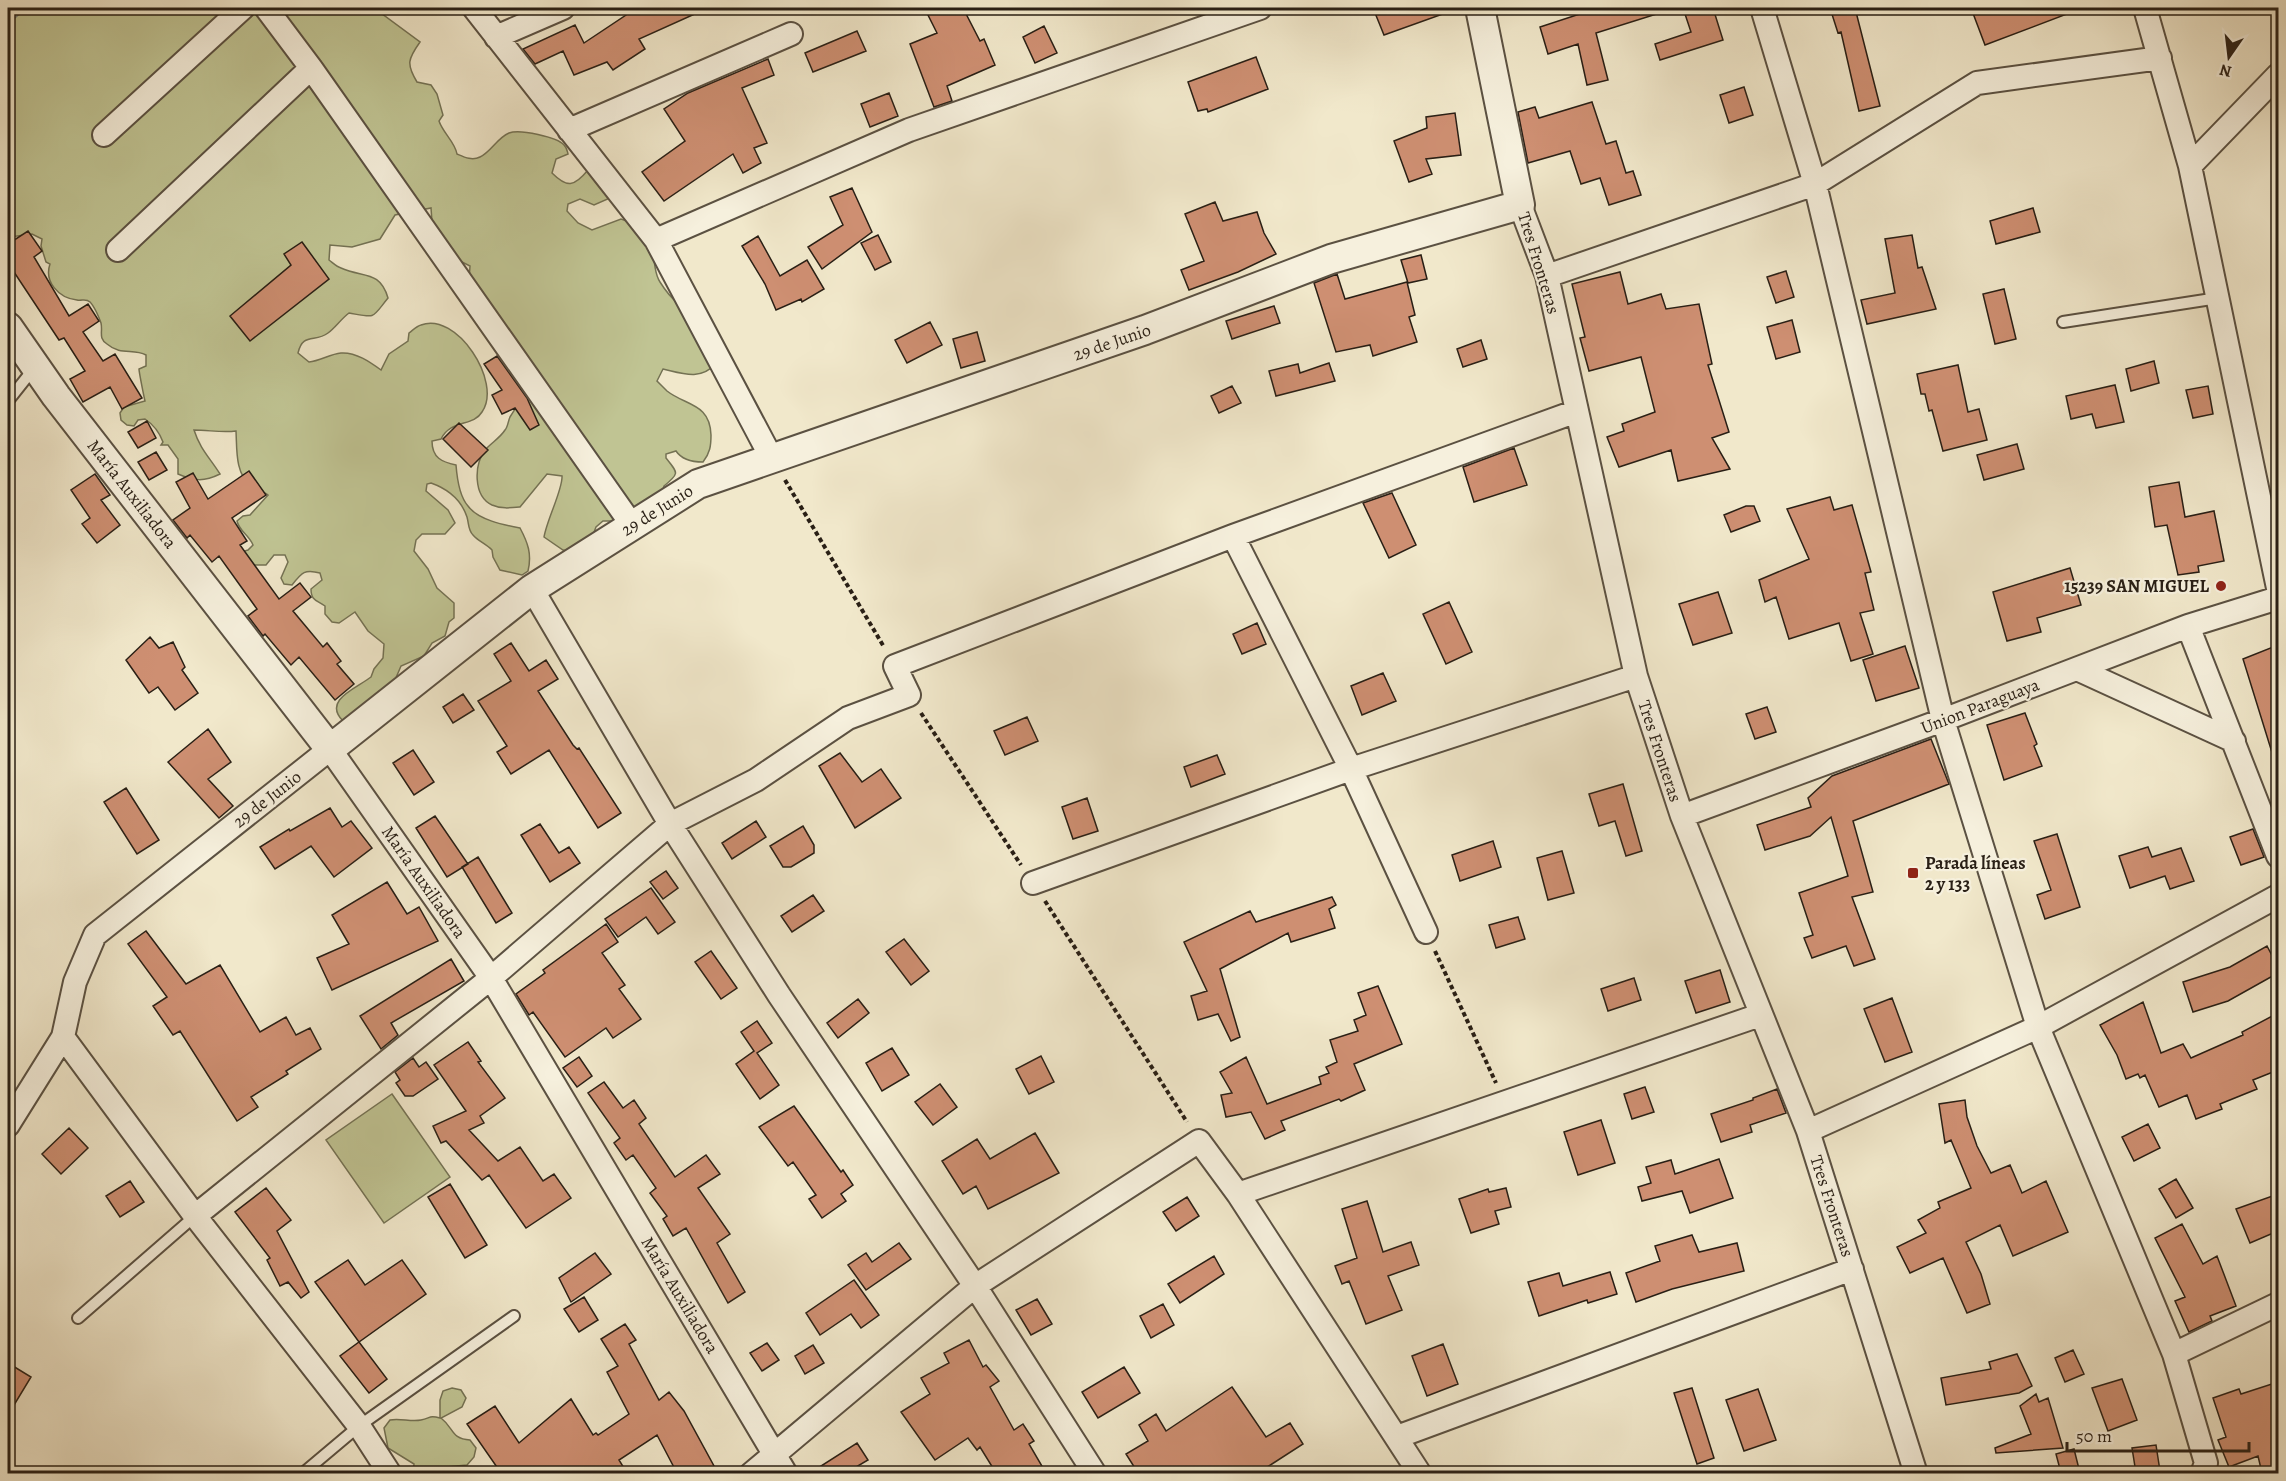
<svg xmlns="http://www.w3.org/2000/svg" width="2286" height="1481" font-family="Alegreya,serif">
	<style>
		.green { fill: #c0c493; stroke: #747254; stroke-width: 1.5 }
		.water { fill: #a1bdc2; stroke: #717e7d; stroke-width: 1.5 }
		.building { fill: #ce8f72; stroke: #291f15; stroke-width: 1.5 }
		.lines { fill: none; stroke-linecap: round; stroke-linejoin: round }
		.service-casing { stroke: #5b5142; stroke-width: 14 }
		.minor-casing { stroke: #5b5142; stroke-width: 26 }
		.tertiary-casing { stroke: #5b5142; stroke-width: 32 }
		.path { stroke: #291f15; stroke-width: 4; stroke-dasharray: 4.5 3; stroke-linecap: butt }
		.service { stroke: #f6f0dd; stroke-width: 10 }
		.minor { stroke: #f6f0dd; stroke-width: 22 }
		.tertiary { stroke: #f6f0dd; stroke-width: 28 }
		.poi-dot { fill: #8f2418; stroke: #f6f0dd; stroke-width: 2 }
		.labels { text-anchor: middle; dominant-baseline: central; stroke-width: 4.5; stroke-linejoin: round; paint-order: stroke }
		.street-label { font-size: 18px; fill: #291f15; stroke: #f6f0dd }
		.poi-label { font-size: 18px; font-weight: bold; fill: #291f15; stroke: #f6f0dd; text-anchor: end }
	</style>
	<rect width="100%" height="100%" fill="#f1e8cb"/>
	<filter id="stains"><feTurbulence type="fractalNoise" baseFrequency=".00333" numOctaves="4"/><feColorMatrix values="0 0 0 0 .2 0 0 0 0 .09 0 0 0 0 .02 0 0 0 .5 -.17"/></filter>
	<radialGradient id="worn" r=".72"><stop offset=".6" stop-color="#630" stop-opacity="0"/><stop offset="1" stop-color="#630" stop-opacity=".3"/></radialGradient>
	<path class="green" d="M22 8H167L172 12 191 11 203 8H370L378 11 420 42C408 59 406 64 417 82L431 85 437 94 443 115 439 121C443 133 455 142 457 154 464 157 472 161 480 157 491 152 497 138 509 133 520 129 557 137 564 145 567 148 567 150 568 154L556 159 552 173C567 188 574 187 588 170L610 198 594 205 580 199 568 204 567 211 578 223 592 230 621 219 638 225 652 237C654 250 653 271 660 282 665 290 671 298 678 303 694 315 717 321 721 343 722 350 720 359 715 364 701 381 681 373 663 369L657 381C660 384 664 388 667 391 686 406 710 403 711 435 711 446 710 453 703 462 693 462 682 460 676 451L666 454V458C678 473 680 473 664 486L661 497 620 521H603L596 527 593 535 571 552 563 550 544 537C547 519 563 489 562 476L547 474 520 507C510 508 501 509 492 505 473 496 474 465 485 450 491 443 500 438 505 430 508 427 508 421 510 417 518 404 525 395 529 379L468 295 470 266 452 257 433 236 431 208 395 215 380 239 352 247 330 245 329 260C333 263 337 267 341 268 363 278 380 270 388 298 371 319 377 318 349 313 341 319 335 328 328 333 315 343 303 332 298 353L309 362C320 361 330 354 341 353 356 352 370 362 381 370L389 354 408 341 409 333C413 330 417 326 421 325 456 311 503 382 482 412 473 427 451 419 441 439L432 441C432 458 442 462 456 465 457 478 459 496 468 506 478 520 504 525 520 528 528 543 532 554 528 571L522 575 500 570 493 557 492 550C486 544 478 541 473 535 468 530 469 524 467 517 461 499 448 489 431 483L427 484 426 491 448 510 455 523 445 534H422L416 540 414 551 428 569 437 588 454 603V618L449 622 445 636 432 643 424 656 401 666 395 680 343 721C322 700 357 688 371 677L374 669 383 658 384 644 368 631 355 612 339 623 332 622 325 614V606C317 600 311 601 311 589L322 580 320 573C305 569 302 572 292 585L284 584 281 578 288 562 285 555H274L266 565H254L241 552 248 550 253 545C249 535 239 531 237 521L243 516 250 515 268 495C263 491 256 490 251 486 235 474 237 449 236 431 222 433 209 430 194 430 200 449 210 458 220 474 204 482 194 481 178 474V459L168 445H161L163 442C159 431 154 425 145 419L138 420 134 426 127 425 121 420 120 413 124 407 145 401C144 397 139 372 139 369L146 366V355C133 348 121 356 107 344 98 338 103 332 101 323 99 317 94 306 90 302 86 298 82 301 77 300 58 298 44 281 50 264L46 262 41 246 42 239 32 234 10 237C6 230 8 224 11 217L8 215V26Z
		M392 1094 450 1177 384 1223 326 1140Z
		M452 1388 461 1390 466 1398 462 1407 441 1418C454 1428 451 1439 470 1440L476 1448 474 1457 467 1465 447 1467 449 1473H413L414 1464 388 1448 384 1428 390 1420C400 1418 411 1422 421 1420 431 1418 429 1415 440 1418V1400L443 1391Z"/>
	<path class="water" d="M8 8H26L8 24Z"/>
	<path class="building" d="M622 8H708L639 39 645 49 613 70 607 62 574 75 563 51 535 64 523 49 575 25 584 43 626 15Z
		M938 8H963L980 41 984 39 995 65 947 86 952 101 934 107 910 44 937 33 927 13Z
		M1373 8H1454V10L1384 35Z
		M1598 8H1662L1663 12 1596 33 1608 80 1587 85 1578 44 1548 54 1540 27Z
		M1683 8H1713L1723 40 1660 60 1655 44 1691 32Z
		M1830 8H1855L1880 106 1859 111 1841 32 1838 33Z
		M1971 8H2080V9L1985 45Z
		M1044 26 1057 53 1035 63 1023 37Z
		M857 31 866 51 813 72 805 53Z
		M1256 57 1268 89 1208 112 1207 109 1198 111 1188 82Z
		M768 59 774 75 742 88 767 143 754 148 761 163 743 173 733 154 664 201 642 172 685 141 664 109 688 93Z
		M1744 87 1753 115 1729 123 1720 95Z
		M889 93 898 116 870 127 861 104Z
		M1592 102 1606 144 1616 141 1626 173 1633 171 1641 195 1609 205 1600 178 1581 184 1570 151 1528 163 1518 112 1535 107 1539 118Z
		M1455 113 1461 155 1426 159 1432 174 1409 182 1394 141 1427 128 1426 117Z
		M852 188 872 232 822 269 808 247 843 225 830 197Z
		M1215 202 1223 221 1257 212 1264 233 1276 254 1238 272 1189 290 1181 270 1204 261 1185 214Z
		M2033 208 2040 232 1996 244 1990 221Z
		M28 231 42 251 34 257 69 316 88 304 99 321 83 332 103 361 115 354 142 398 122 409 110 387 83 402 70 379 85 371 64 338 59 340 8 263V244Z
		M878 235 891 262 875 270 861 243Z
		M1912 235 1918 268 1922 267 1936 309 1867 324 1861 300 1895 293 1885 239Z
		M758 236 780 276 807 260 824 289 802 302 801 299 776 310 765 284 742 246Z
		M302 242 329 279 250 341 230 316 291 265 284 254Z
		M1421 255 1427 279 1408 283 1401 260Z
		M1786 271 1794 297 1776 303 1767 277Z
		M1620 272 1628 304 1661 294 1666 309 1699 304 1712 364 1708 365 1729 432 1712 438 1730 469 1678 481 1671 450 1619 467 1607 437 1624 431 1622 424 1655 412 1641 357 1589 371 1580 338 1585 337 1572 284Z
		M1337 274 1345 299 1407 282 1415 315 1409 317 1417 342 1373 356 1370 345 1336 352 1314 283Z
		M2004 289 2016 339 1995 344 1983 294Z
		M1274 306 1280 323 1232 339 1226 321Z
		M1792 320 1800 352 1776 359 1767 327Z
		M930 322 942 345 907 363 895 340Z
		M977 332 985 361 961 368 953 339Z
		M1481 340 1487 359 1463 367 1457 349Z
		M497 356 527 398 539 425 530 430 515 408 502 414 492 395 502 390 484 364Z
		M2154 361 2159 383 2131 391 2126 369Z
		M1329 363 1335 381 1276 396 1269 371 1298 364 1300 373Z
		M1958 365 1968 412 1979 409 1987 440 1943 451 1932 410 1929 411 1925 394H1921L1917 374Z
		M2115 385 2124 422 2096 428 2092 414 2071 419 2066 396Z
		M1232 386 1241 403 1219 413 1211 396Z
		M2208 386 2213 414 2193 418 2186 390Z
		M147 421 156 438 138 448 128 432Z
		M459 423 488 450 471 467 443 439Z
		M2017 444 2024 469 1984 480 1977 455Z
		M1514 448 1527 485 1474 502 1463 467Z
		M156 452 167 470 149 480 138 462Z
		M249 471 266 495 232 518 247 541 240 545 279 599 300 583 311 597 293 611 323 647 327 643 341 661 337 664 354 684 335 700 299 657 291 665 265 634 263 636 248 616 257 609 219 556 212 562 190 535 187 538 173 520 190 508 176 482 193 473 208 499Z
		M95 474 110 495 101 500 120 525 97 543 82 524 90 518 71 490Z
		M2179 482 2185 517 2214 511 2224 561 2198 566 2199 572 2178 575 2167 525 2155 527 2149 487Z
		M1392 493 1416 545 1389 558 1363 503Z
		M1830 497 1834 510 1852 505 1871 572 1865 573 1874 610 1860 613 1873 654 1851 661 1839 623 1789 639 1776 597 1765 602 1759 580 1809 559 1787 509Z
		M1746 506H1754L1760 521 1731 532 1724 515Z
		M2070 568 2081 605 2037 618 2041 632 2007 641 1993 592Z
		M1718 592 1732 633 1693 645 1679 604Z
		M1449 602 1472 652 1446 664 1423 614Z
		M1257 623 1266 644 1242 654 1233 634Z
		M150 637 159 648 173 642 185 667 182 670 198 693 175 710 158 687 149 693 126 660Z
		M511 643 529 671 546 660 558 679 538 691 573 745 577 749 579 748 621 813 598 828 549 750 511 774 497 752 507 746 478 701 511 681 494 654Z
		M2278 645V759H2274L2243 659Z
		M1905 646 1919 688 1876 701 1863 660Z
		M1383 673 1396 701 1362 715 1351 686Z
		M463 694 474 710 453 723 443 707Z
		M1767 707 1776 732 1755 739 1746 714Z
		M2025 713 2037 744 2034 746 2042 766 2004 780 1987 725Z
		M1027 717 1038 741 1005 755 994 731Z
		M208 729 231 762 208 779 233 806 219 818 168 762Z
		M1931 739 1949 784 1853 821 1873 892 1852 897 1875 959 1854 966 1846 946 1812 958 1804 938 1813 935 1799 893 1848 876 1831 817 1810 836 1765 850 1757 825 1811 807 1808 798 1832 776Z
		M413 750 434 782 414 795 393 763Z
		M840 753 862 782 881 769 901 798 855 828 819 766Z
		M1217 755 1225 774 1191 787 1184 767Z
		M1623 784 1642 851 1626 856 1615 821 1599 826 1589 794Z
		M126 788 159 840 137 854 104 802Z
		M1087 798 1098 831 1073 839 1062 807Z
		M330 808 342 827 351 821 372 848 334 877 311 846 275 869 260 847 289 829 290 831Z
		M435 816 468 864 447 877 416 828Z
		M756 821 766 837 732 859 722 843Z
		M540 824 559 853 569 847 580 863 550 882 521 835Z
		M803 826 814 845V853L791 867H783L770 846Z
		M2253 829 2264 857 2241 865 2230 837Z
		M2057 834 2080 907 2045 919 2037 895 2051 890 2034 841Z
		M1493 841 1501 867 1460 881 1452 855Z
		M2148 847 2152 857 2181 848 2194 881 2170 889 2165 876 2130 888 2119 856Z
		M1562 851 1574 893 1548 900 1537 858Z
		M478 857 512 913 496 923 462 867Z
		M666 871 678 888 663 899 650 882Z
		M387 882 407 914 419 907 438 941 332 990 317 958 349 944 332 915Z
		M651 888 675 922 658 934 646 917 618 937 605 919Z
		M813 895 824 911 792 932 781 916Z
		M1332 897 1336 905 1329 909 1335 928 1291 942 1288 933 1220 969 1240 1037 1231 1041 1218 1014 1198 1020 1191 996 1207 991 1184 942 1250 911 1256 922Z
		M1518 917 1525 939 1496 948 1489 925Z
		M606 924 618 942 602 953 625 985 619 989 641 1019 613 1038 606 1028 565 1057 533 1012 529 1015 516 994 545 973 543 970Z
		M146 931 186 984 220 965 260 1032 286 1017 296 1035 310 1028 321 1049 286 1071 288 1074 251 1097 258 1107 237 1121 180 1031 173 1035 153 1006 167 997 128 944Z
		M904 939 929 971 911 985 886 952Z
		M2267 946 2278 967V973L2228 1001 2193 1012 2183 982 2230 967Z
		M711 951 737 988 721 999 695 962Z
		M451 959 464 981 391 1023 398 1035 381 1049 360 1016Z
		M1720 970 1730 1002 1696 1013 1685 981Z
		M1634 978 1641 1000 1608 1011 1601 989Z
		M1378 986 1402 1044 1354 1064 1365 1090 1341 1101 1339 1099 1281 1121 1285 1130 1265 1139 1251 1112 1226 1117 1221 1095 1232 1093 1220 1072 1246 1057 1267 1104 1321 1084 1319 1077 1329 1073 1326 1067 1337 1062 1330 1040 1358 1031 1354 1020 1366 1015 1358 993Z
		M1892 998 1912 1052 1885 1062 1864 1009Z
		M858 999 869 1013 838 1038 827 1023Z
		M2143 1002 2161 1053 2183 1044 2191 1058 2243 1035 2242 1032 2278 1013V1070L2253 1080 2257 1089 2220 1104 2222 1109 2196 1119 2187 1095 2159 1107 2145 1075 2140 1078 2138 1074 2126 1079 2117 1055 2100 1025Z
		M757 1021 772 1043 757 1053 779 1085 760 1099 736 1064 754 1051 741 1032Z
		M468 1042 481 1061 478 1062 505 1098 480 1116 484 1123 469 1130 498 1161 520 1147 543 1181 554 1174 571 1198 526 1228 489 1175 482 1180 446 1141 441 1143 433 1126 466 1111 434 1065Z
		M892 1048 909 1075 882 1091 866 1063Z
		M1041 1056 1054 1082 1029 1094 1016 1069Z
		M579 1057 592 1076 577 1087 563 1068Z
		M413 1058 419 1067 426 1062 438 1079 413 1096H405L396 1083 400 1080 395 1072Z
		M604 1082 623 1108 634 1100 646 1118 639 1124 675 1177 706 1155 720 1174 698 1188 730 1234 717 1243 745 1292 728 1303 686 1228 673 1236 663 1219 667 1216 650 1193 656 1188 633 1155 626 1160 614 1143 620 1138 588 1093Z
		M940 1084 957 1107 933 1125 915 1102Z
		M1645 1087 1654 1112 1632 1119 1624 1094Z
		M1777 1089 1786 1113 1750 1125 1752 1132 1721 1142 1711 1114 1753 1100V1098Z
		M1965 1100 1967 1117 1977 1146 1991 1173 2010 1165 2022 1193 2046 1181 2068 1232 2013 1256 2000 1225 1966 1242 1981 1274 1990 1304 1967 1313 1943 1258 1910 1273 1897 1247 1926 1233 1918 1220 1940 1208 1938 1202 1971 1188 1951 1140 1945 1143 1939 1104Z
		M794 1106 841 1172 843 1170 853 1185 841 1194 846 1201 822 1218 809 1199 816 1195 793 1162 788 1166 759 1127Z
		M1601 1120 1615 1163 1578 1175 1564 1132Z
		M2148 1124 2160 1148 2134 1161 2122 1137Z
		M69 1128 88 1148 61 1174 42 1154Z
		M1035 1133 1059 1173 988 1209 976 1186 963 1194 942 1161 977 1139 990 1159Z
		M1719 1159 1733 1198 1690 1213 1682 1191 1642 1201 1638 1187 1651 1183 1646 1167 1671 1160 1675 1174Z
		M2176 1179 2193 1208 2176 1218 2159 1189Z
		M130 1181 144 1202 120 1217 106 1196Z
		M450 1184 487 1245 465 1258 428 1197Z
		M266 1188 291 1220 277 1231 309 1292 301 1298 288 1282 280 1286 267 1260 270 1258 235 1212Z
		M1506 1188 1511 1207 1495 1211 1499 1224 1471 1233 1459 1199 1488 1189 1489 1192Z
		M2278 1194V1231L2250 1243 2236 1209Z
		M1187 1197 1199 1216 1176 1231 1163 1212Z
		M1367 1201 1383 1252 1411 1242 1419 1265 1388 1276 1402 1310 1366 1324 1349 1281 1342 1284 1335 1266 1357 1258 1342 1209Z
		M2182 1224 2203 1264 2217 1256 2236 1306 2210 1316 2212 1321 2189 1332 2175 1301 2185 1297 2155 1238Z
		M1692 1235 1699 1252 1737 1243 1744 1271 1672 1289 1636 1302 1626 1273 1660 1261 1655 1246Z
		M899 1243 911 1259 866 1290 848 1265 866 1253 872 1262Z
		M595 1253 611 1274 571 1302 559 1278Z
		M1214 1256 1224 1274 1180 1303 1168 1284Z
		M348 1260 365 1285 402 1260 426 1294 359 1342 315 1282Z
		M1610 1272 1617 1294 1588 1303 1587 1300 1539 1316 1528 1282 1559 1273 1563 1286Z
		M854 1280 879 1315 861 1328 851 1314 820 1335 806 1313Z
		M584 1297 598 1320 579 1332 564 1309Z
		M1037 1299 1052 1324 1031 1335 1016 1310Z
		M1163 1304 1174 1325 1151 1338 1140 1316Z
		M625 1324 636 1340 629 1344 659 1400 669 1392 684 1411 714 1466 701 1473H677L657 1435 619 1460 627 1473H501L467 1424 495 1406 519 1443 571 1399 593 1435 596 1433 598 1435 629 1414 607 1372 618 1366 601 1339Z
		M969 1340 983 1367 986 1365 999 1381 990 1387 1014 1430 1023 1424 1034 1441 1029 1444 1046 1473H996L980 1447 977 1450 968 1438 935 1460 901 1412 930 1394 921 1378 949 1363 944 1353Z
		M359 1342 387 1379 369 1393 340 1356Z
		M767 1343 779 1360 762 1371 750 1353Z
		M1443 1344 1458 1384 1427 1396 1412 1356Z
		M813 1345 824 1363 805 1374 795 1356Z
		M2073 1350 2084 1374 2065 1382 2055 1358Z
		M2017 1354 2032 1386 2019 1393 1946 1405 1941 1378 1991 1369 1989 1362Z
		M8 1363 31 1377 8 1415Z
		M1124 1367 1140 1393 1098 1418 1082 1392Z
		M2122 1379 2137 1420 2108 1431 2092 1388Z
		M2278 1382V1473H2262L2258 1456 2229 1467 2218 1440 2226 1437 2213 1398 2239 1389 2241 1394Z
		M1232 1387 1266 1437 1290 1423 1303 1444 1258 1473H1138L1126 1454 1148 1441 1139 1425 1156 1414 1166 1431Z
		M1692 1388 1714 1458 1697 1464 1674 1393Z
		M1758 1389 1776 1440 1744 1451 1726 1400Z
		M2036 1394 2039 1402 2048 1398 2063 1448 1996 1453 1995 1448 2031 1434 2020 1406Z
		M857 1443 868 1460 846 1473H810Z
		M2156 1445 2160 1471 2136 1473 2132 1448Z
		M2074 1449 2080 1473H2061L2056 1454Z"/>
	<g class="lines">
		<defs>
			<path id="service" d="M2063 322 2218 298
				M8 401 35 367
				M78 1318 195 1216
				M302 1474 359 1426 514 1316"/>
			<path id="minor" d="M266 8 311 68 632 525
				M474 8 656 240 772 459
				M1762 8 1815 184 1943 720 2038 1027 2174 1354 2206 1463 2202 1474
				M2145 8 2190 166
				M496 37 563 8
				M2278 75 2190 166 2278 588
				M569 130 791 34
				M104 135 243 8
				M1520 205 1547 276 1636 676 1682 816 1808 1131 1916 1474
				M656 240 909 130 1260 8
				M118 250 311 68
				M1547 276 1815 184 1977 83 2160 58
				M1233 536 1351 769 1426 932
				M532 589 670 824 779 995 975 1286 1095 1474
				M2188 626 2278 856
				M2077 669 2234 741
				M1682 816 1943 720 2188 626 2278 598
				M1033 883 1351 769 1636 676
				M63 1037 195 1216 359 1426 390 1474
				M8 1125 63 1037 75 982 95 935 330 749 491 978 786 1474
				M1808 1131 2038 1027 2278 896
				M1238 1194 1760 1015
				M195 1216 491 978 670 824 756 780 848 718 909 695 895 666 1233 536 1577 411
				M2174 1354 2278 1304
				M1397 1437 1852 1269
				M751 1474 975 1286 1199 1141 1238 1194 1420 1474"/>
			<path id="tertiary" d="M8 327 56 396 330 749 532 589 698 484 1145 330 1331 259 1520 205 1480 8"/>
		</defs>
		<use href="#service" class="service-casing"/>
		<use href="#minor" class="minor-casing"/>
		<use href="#tertiary" class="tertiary-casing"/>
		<path class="path" d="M785 480 884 647
			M921 713 1021 865
			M1045 901 1187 1122
			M1435 951 1496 1083"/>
		<use href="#service" class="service"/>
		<use href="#minor" class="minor"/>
		<use href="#tertiary" class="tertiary"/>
	</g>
	<g class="poi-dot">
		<circle cx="2221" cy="586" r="6"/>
		<rect x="1907" y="867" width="12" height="12" rx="3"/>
	</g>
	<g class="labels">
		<g class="street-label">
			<text transform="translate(1539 263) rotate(73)">Tres Fronteras</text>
			<text transform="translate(1112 342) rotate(-19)">29 de Junio</text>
			<text transform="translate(132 494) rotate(52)">María Auxiliadora</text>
			<text transform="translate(657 510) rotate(-32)">29 de Junio</text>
			<text transform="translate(1980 706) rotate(-21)">Union Paraguaya</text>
			<text transform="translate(1660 751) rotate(72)">Tres Fronteras</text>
			<text transform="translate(267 799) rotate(-38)">29 de Junio</text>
			<text transform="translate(424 882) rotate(55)">María Auxiliadora</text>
			<text transform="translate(1832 1206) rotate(72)">Tres Fronteras</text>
			<text transform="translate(680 1295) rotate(59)">María Auxiliadora</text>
		</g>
		<g class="poi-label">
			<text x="2209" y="586">15239 SAN MIGUEL</text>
			<text x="1925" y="863" text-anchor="start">Parada líneas<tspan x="1925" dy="21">2 y 133</tspan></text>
		</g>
	</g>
	<rect width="2286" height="1481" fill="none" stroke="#f1e8cb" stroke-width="30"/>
	<rect x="9" y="9" width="2268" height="1463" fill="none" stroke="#291f15" stroke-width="3"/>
	<rect x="15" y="15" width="2256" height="1451" fill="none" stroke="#291f15" stroke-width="1.5"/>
	<g transform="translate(2229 57) rotate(194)" stroke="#f6f0dd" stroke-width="4.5" paint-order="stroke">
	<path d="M0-4.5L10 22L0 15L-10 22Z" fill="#291f15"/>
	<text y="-9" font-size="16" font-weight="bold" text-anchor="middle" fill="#291f15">N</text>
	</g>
	<path d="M2067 1442v9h182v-9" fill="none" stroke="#291f15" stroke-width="3"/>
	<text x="2076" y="1442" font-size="18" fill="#291f15" stroke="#f6f0dd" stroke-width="4.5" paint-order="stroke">50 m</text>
	<rect width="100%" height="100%" filter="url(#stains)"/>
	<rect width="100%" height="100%" fill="url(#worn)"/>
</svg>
